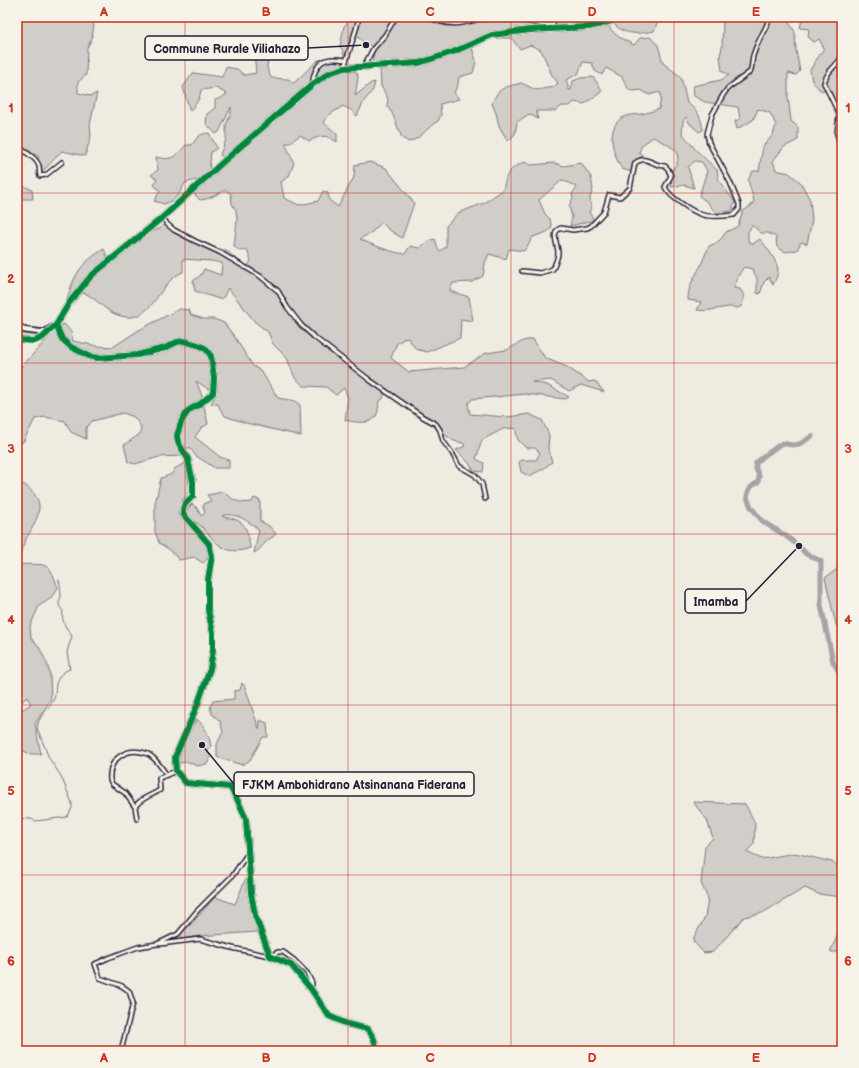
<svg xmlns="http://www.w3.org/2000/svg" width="859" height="1068" font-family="'Balsamiq Sans',sans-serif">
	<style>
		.green { fill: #d1cdc9; stroke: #7a7882 }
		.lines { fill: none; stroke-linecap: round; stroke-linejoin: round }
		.stream { stroke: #716f7b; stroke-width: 1 }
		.river { stroke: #a6a3a6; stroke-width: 5 }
		.street-casing { stroke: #22223b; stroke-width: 6 }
		.secondary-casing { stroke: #22223b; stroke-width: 8 }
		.street { stroke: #f7f3e8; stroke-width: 3 }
		.secondary { stroke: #f7f3e8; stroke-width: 4.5 }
		.cycleway-casing { stroke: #f7f3e8; stroke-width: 8 }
		.cycleway { stroke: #00873e; stroke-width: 6 }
		.grid { fill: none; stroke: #c8321e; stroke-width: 1; stroke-opacity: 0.55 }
		.leader { fill: none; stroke: #22223b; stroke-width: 1.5 }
		.callout-dot { fill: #22223b; stroke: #f7f3e8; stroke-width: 1.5 }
		.callout { fill: #f7f3e8; stroke: #22223b; stroke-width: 1.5 }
		.callout-label { font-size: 12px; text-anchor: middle; font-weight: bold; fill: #22223b }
		.neatline { fill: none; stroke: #c8321e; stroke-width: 1.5 }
		.grid-label { font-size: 13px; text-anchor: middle; font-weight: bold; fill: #c8321e }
	</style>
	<rect width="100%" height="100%" fill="#eeebe1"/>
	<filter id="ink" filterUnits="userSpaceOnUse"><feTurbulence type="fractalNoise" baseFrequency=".025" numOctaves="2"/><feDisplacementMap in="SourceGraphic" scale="8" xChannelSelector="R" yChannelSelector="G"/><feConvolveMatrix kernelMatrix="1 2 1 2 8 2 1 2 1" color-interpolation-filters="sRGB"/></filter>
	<g filter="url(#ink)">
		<path class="green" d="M17 17H83L88 18 94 25 92 38 87 48 86 75 78 82V93L91 96 97 93 90 125 91 136 85 156 62 151 43 171 39 165 38 156C30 153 25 147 17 143Z
			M353 17H662L657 23 654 31C639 34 624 36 613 23L608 25C614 36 624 40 634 45L640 38 650 37 658 45 663 63 681 77 687 103C698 110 701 117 703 130L699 132 690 124 686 117 683 121 682 133 696 150 717 170 719 181 735 202 732 211 716 213 707 202 699 196 707 171 702 162 695 161 688 167 694 188 684 185 671 187 672 171 678 161 677 151 665 143 653 137 642 145 639 152 643 156C635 160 634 164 632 172L622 169C613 155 605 129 622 118 628 114 635 115 641 114 647 113 653 111 659 109L661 98 660 92 649 95 641 90 634 91 629 90 622 77 606 68 602 75 595 71 592 63 583 62 578 74 566 80 569 90H571L573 81 581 78 593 77 602 90 600 93 584 104 574 102 570 106H562L555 111H536L538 119 529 114 517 122 515 134 508 141 499 126 496 113 492 104C499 86 504 88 521 83L536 90 554 87 558 83 552 75 541 50 530 45 520 49 511 38H493L472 48 476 61 473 73 459 77 458 84 454 93 459 99 440 104 441 115 438 121C426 128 422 138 409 142L402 138 392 113 387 106 388 99 381 86 380 70 372 63 375 47H372L356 36 347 58 344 56 343 50 340 47 344 26Z
			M679 17H787L786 18 795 32 796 51 800 71 796 75 788 73V97L791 121 798 127V140L784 147 773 161 776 170 789 173 801 183 810 200 812 220 807 244 801 242 797 250 785 252 777 247 776 237 768 233H761L752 225 748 232V241L753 244 760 239C765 245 778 262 778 270 778 276 775 280 773 285L769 277 764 282 760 294 757 293V278L752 269 744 267 739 274 734 288 740 289 744 296 742 306 737 308C728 304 710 313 697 310L701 302 688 300C688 285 694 279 700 267 703 260 706 253 709 246L716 243 721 239 726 232 738 226 743 211 751 206 754 201 748 180 753 171H759L763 146 773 135 776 125 770 113 758 109 753 120 737 129 735 121 740 119 738 107 705 102 694 96 693 86 721 80 729 75 722 71 720 56 722 47 723 22C709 19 698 18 684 20Z
			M793 17H842V123L840 112 829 92 820 90 812 81 810 70 824 48 819 39 814 42 808 37 809 29 800 28 802 19Z
			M254 52 268 56 267 68 271 78 288 79 294 83 318 60 343 61 344 64 358 74C358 82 356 89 355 96L371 83 375 82 373 90 364 101 357 116 351 110 343 106 329 115 323 122 337 134V142C325 134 322 135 309 141L300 135 290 143H285L294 163 289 176 281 182 284 198 299 205 318 201 323 191 328 193 329 200 338 207 354 177 355 165 370 162 386 168 414 203 402 238 388 229 382 222 372 232 360 239C369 244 394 253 405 254L410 246 419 248 428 241 435 239 439 251 446 247V226L458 213 484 203 503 190C507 172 508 170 524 162L531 165 554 163 564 166 581 163 591 177 593 189 590 198 591 209 589 212 594 220 570 226 572 218 569 206 573 198 572 194 577 187 562 180 539 200 545 214 550 219 552 228 547 232 533 237 524 251 509 249 506 259 489 254 485 263 483 276 472 282 453 283 450 291 469 297 473 321 461 319 460 338 427 352 416 349 407 337 397 343 391 358 409 372 464 367 486 353 507 350 523 341 533 339 545 358 567 367 589 382 595 381 604 392 581 385 569 391 551 380 532 382 547 385 569 397 565 399 526 394 472 399 468 404 470 414 507 417 529 414 542 420 549 435 548 448 552 462 543 469 529 476 521 472 519 462 522 460H536L540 453 535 448H526L518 440 515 428 503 429 482 440 476 459 484 463 483 472 474 471 469 463 456 450 465 446 463 443 454 441 444 434 386 388 383 399 379 401C378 404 379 410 377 414 372 426 355 422 345 420L348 398 344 388 336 395 326 387 304 386 295 378 287 358 273 344 268 332 255 322 228 288 223 298 219 299 195 291 193 281 201 275 204 269 221 275 222 263 211 261 183 259V272C158 281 153 325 121 316 106 313 97 298 84 293L67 300C74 274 81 263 104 249L108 259 123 251 149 232 160 229 164 223 176 232 186 237 203 247 226 250 237 260 248 266 251 261 247 250 240 251 234 246 237 220 236 210 232 204 231 194 226 190C216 194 211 199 200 200L193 193 201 184 196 180 185 183C179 194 177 200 164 204L154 201 160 191 154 185 157 179 151 175 158 170 156 157C172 161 175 157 186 145H192C197 137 199 134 209 133L217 148 211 152 209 174 229 161 220 155 226 139V125L231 113V107L219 132 216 134 206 124 207 114 215 108V100L221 98 227 94 216 88 201 90 199 99 190 111 187 101 183 87 193 73 222 77 226 67 237 69 244 75 256 73Z
			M17 177 24 186 32 190 33 199H17Z
			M179 309 189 310 191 315 204 319H214L224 323 234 336 253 366 261 371 278 398 295 401 300 405 301 436 246 423 225 416 220 409 218 404H211L216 394 196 381 201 393 208 424 201 428 195 437 220 457 229 460V468H215L196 456 189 447 181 456 159 457 135 464 128 462 124 445 140 434 141 427 134 417 123 413 92 421 86 428V439L71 432 65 421 45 417 35 419 23 442 17 443V370L21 367 56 329 64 324 71 332 73 341 97 346 113 347 139 330Z
			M17 330 33 331 41 336 30 340 17 337Z
			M185 463 191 494 183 499 178 514 207 544 210 556 203 563 194 557 179 560 170 550 159 543 155 531V503L161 478 172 474 174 469Z
			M17 481C27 485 38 495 39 505 40 515 32 529 27 537 23 545 20 555 17 564 46 566 48 558 58 588L50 599 39 606 30 626 31 638 39 647 47 663 50 675 51 699 35 724 41 754H30L17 748V723L21 722 18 716 23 709 31 704 27 697 17 706Z
			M223 492C234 500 238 504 252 502L254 498 260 500V521L269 526 276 534C273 538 268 539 265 543 260 548 261 549 254 553L259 530C250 522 234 511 222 516 227 519 229 517 234 519 247 522 249 537 250 548 224 557 217 543 201 526 197 522 190 519 185 516L188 508 192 504 197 508 201 516 205 513 203 506 205 503 211 501 207 495Z
			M842 555V630L836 625 825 578 837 569Z
			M242 683 245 687 259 729 260 720 267 723 268 737H263L250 760 242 765 217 757V744L223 732 220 721 212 714 210 707 213 701 234 699V691L240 690Z
			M197 719C206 728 209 734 211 747L207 752 211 757 207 764 197 766 188 762 178 763C181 748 188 731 197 719Z
			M693 802 745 804 755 823 754 844 746 852 762 859 795 853 832 862 842 869V897L818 894 805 888 762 913 744 917 713 952 704 953 693 941 694 937 705 917 708 899 701 883 705 846 713 838 707 820Z
			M246 878 257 932 199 936 175 940 194 921 215 897 235 904Z
			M842 925V949L838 952H830L836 939 840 926Z"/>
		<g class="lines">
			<path class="stream" d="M17 818 31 819 36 821 67 817 72 808V803L61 776 49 758 37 728C38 717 48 709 53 701 57 694 54 685 58 679 61 674 64 671 70 669L67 652 72 636C66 627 61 622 63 611 56 603 60 603 61 595 61 590 60 585 59 580"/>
			<path class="river" d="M812 436C800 445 796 447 782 443L764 456 756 463V469L759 476 758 482 751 487 747 495 748 500 751 507 763 522 783 534 799 546 806 554 821 561V605L833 662 842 677"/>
			<defs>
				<path id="street" d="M428 17C447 26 460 25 479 19
					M477 17C484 22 496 17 505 18 520 18 536 25 552 25L554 28
					M592 17 606 23
					M552 25 556 17
					M842 56C836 68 828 68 824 83L839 114 837 134 842 149
					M364 66 373 49 385 35 396 17
					M344 68 357 26 359 17
					M313 84C312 76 317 63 326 60 332 58 340 59 346 60
					M17 147C24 151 37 158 39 166 40 170 39 173 40 176L46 175 62 162
					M163 217 167 224 174 230 195 241 219 252 260 276 278 291 287 307 301 325 314 337 371 381 423 417 436 424 440 430 443 441 452 453 459 466 475 475 482 484 485 499
					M522 271 540 273 553 269C555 264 558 258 558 253 558 244 550 232 561 228L573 230 587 228 591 226 604 212 609 195 620 197 630 188 635 163C646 154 653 166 665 166L668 169 671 176 665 187C669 197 693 212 703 215 710 217 726 216 734 215L739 209V204L730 182 709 143 707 134 712 115 723 95 728 88 750 72C753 66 751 59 754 53 758 40 766 29 770 17
					M17 340C32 342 37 342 49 332
					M135 807 125 793 112 784 110 780C108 757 129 746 148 754 156 758 162 769 167 775
					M137 819 135 807C140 798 151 796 160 790L159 778 176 771
					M160 944 200 939 232 948 270 956 278 952H283L294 960 307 973 312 983 311 989
					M121 1051 133 1003 129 991 122 986 100 978 95 964 108 958 138 947 157 944 178 934 197 911 233 875 248 853"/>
				<path id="secondary" d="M17 325 24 330 39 332H45L56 325 69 303 91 276 163 217 223 162 278 114 313 84 329 73 344 68 419 63 453 52 492 35 530 30 588 27 602 24 624 17
					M56 325 62 339 71 347 89 356 98 358 137 355 165 348 177 342 184 341 198 345 205 348 211 356 214 378 213 393 200 404 189 410 182 420 177 435 178 442 188 459 190 469 193 482V496C187 502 182 505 183 514L209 544 212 556 208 580V610L213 633V650L210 669 197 706 175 757 176 771 186 783 230 787 238 801 246 819 251 893 255 915 270 956 291 965 311 989 329 1016 347 1024 368 1029 374 1039 377 1051"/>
			</defs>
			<use href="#street" class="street-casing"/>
			<use href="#secondary" class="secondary-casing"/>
			<use href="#street" class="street"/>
			<use href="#secondary" class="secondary"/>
			<defs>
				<path id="cycleway" d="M56 325 62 339 71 347 89 356 98 358 137 355 165 348 177 342 184 341 198 345 205 348 211 356 214 378 213 393 200 404 189 410 182 420 177 435 178 442 188 459 190 469 193 482V496C187 502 182 505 183 514L209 544 212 556 208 580V610L213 633V650L210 669 197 706 175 757 176 771 186 783 230 787 238 801 246 819 251 893 255 915 270 956 291 965 311 989 329 1016 347 1024 368 1029 374 1039 377 1051
					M17 340 35 341 43 337 56 325 69 303 91 276 163 217 223 162 278 114 313 84 329 73 344 68 419 63 453 52 492 35 530 30 588 27 602 24 624 17"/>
			</defs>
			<use href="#cycleway" class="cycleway-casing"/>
			<use href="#cycleway" class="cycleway"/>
		</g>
	</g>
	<path class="grid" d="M185 17V1051M348 17V1051M511 17V1051M674 17V1051M17 193H842M17 363H842M17 534H842M17 705H842M17 875H842"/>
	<path class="leader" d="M366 45L308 48M799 546L746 601M202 745L234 784"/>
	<g class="callout-dot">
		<circle cx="366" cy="45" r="4"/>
		<circle cx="799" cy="546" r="4"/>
		<circle cx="202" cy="745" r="4"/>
	</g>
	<g class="callout">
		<rect x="145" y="36" width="163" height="24" rx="4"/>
		<rect x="685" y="589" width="61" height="24" rx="4"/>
		<rect x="234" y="772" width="240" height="24" rx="4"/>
	</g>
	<g class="callout-label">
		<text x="227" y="53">Commune Rurale Viliahazo</text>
		<text x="716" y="606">Imamba</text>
		<text x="354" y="789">FJKM Ambohidrano Atsinanana Fiderana</text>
	</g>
	<rect width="859" height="1068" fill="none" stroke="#f7f3e8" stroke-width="44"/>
	<rect x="22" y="22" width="815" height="1024" class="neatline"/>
	<g class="grid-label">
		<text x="104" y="16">A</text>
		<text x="266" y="16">B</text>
		<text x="430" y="16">C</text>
		<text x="592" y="16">D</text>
		<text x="756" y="16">E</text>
		<text x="11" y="112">1</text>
		<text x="848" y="112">1</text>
		<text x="11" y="283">2</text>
		<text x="848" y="283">2</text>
		<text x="11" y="453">3</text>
		<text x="848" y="453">3</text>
		<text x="11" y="624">4</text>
		<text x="848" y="624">4</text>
		<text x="11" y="795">5</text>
		<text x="848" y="795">5</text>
		<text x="11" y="965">6</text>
		<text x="848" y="965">6</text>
		<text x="104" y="1062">A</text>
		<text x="266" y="1062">B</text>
		<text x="430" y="1062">C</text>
		<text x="592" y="1062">D</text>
		<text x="756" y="1062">E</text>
	</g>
</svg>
